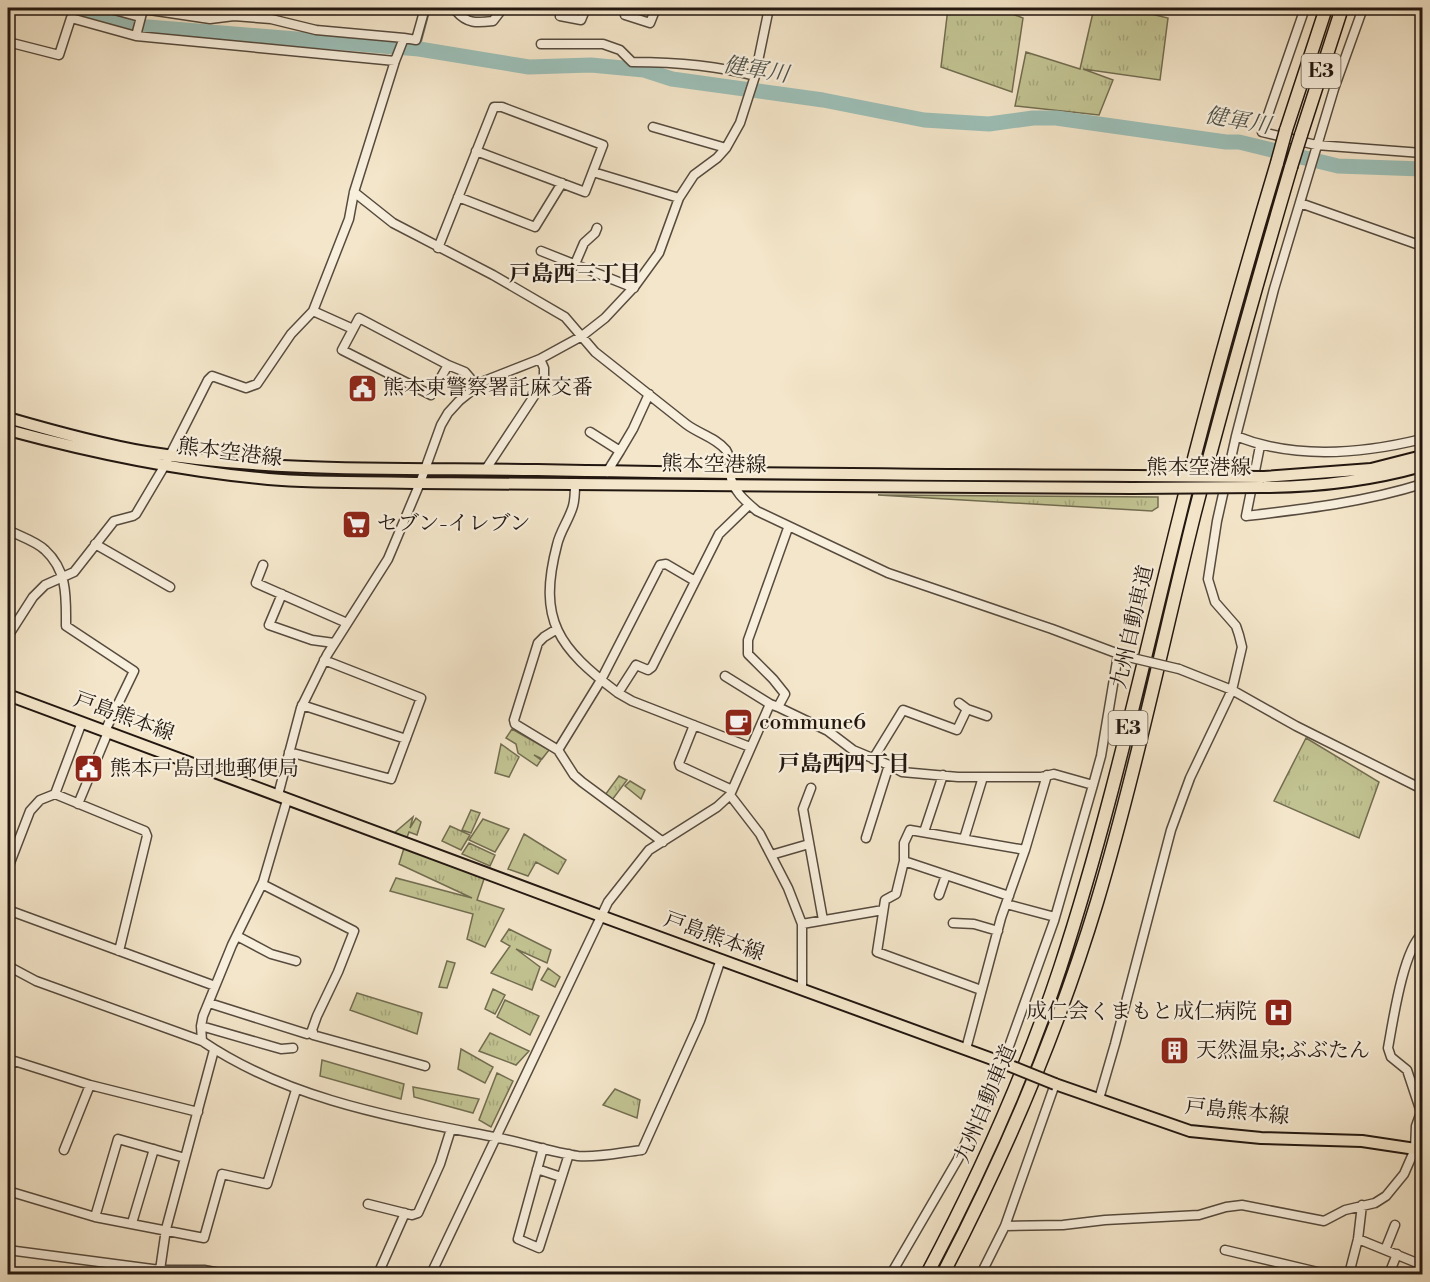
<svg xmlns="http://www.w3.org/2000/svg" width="1430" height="1282" font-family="'Libre Bodoni','Noto Serif JP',serif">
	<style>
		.grass { fill: url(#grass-tufts); stroke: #726d51; stroke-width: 1.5 }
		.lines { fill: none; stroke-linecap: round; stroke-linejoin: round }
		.stream { stroke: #6b7c74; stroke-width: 2 }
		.river { stroke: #9cbfb7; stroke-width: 15 }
		.minor-casing { stroke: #564b3e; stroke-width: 11 }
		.major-casing { stroke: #221710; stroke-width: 14 }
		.highway-casing { stroke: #221710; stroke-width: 15 }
		.minor { stroke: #f8efdd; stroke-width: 8 }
		.major { stroke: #f4e6ca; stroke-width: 10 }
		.highway { stroke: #f4e6ca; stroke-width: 12 }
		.minor-bridge-casing { stroke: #564b3e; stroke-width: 11; stroke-linecap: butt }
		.major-bridge-casing { stroke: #221710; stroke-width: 14; stroke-linecap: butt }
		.highway-bridge-casing { stroke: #221710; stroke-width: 15; stroke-linecap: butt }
		.minor-bridge { stroke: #f8efdd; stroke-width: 8 }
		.major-bridge { stroke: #f4e6ca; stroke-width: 10 }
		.highway-bridge { stroke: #f4e6ca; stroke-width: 12 }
		.labels { text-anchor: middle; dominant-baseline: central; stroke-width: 4.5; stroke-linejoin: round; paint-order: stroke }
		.shield { fill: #f8efdd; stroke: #62584e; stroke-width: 1.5 }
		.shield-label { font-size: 20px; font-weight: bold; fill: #221710 }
		.poi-label { font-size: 21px; fill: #221710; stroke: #f8efdd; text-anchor: start }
		.street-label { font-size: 21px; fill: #221710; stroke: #f8efdd }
		.water-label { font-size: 22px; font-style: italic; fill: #4d524a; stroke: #f8efdd }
		.neighbourhood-label { font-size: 22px; font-weight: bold; fill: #221710; stroke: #f8efdd }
	</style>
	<defs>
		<pattern id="grass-tufts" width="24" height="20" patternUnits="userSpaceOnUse" patternTransform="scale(1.5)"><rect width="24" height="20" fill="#c2c392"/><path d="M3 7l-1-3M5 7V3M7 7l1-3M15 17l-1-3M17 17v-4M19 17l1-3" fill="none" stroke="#a6a77d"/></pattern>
	</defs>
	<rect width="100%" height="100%" fill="#f4e6ca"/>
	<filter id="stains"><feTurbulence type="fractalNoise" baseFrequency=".00333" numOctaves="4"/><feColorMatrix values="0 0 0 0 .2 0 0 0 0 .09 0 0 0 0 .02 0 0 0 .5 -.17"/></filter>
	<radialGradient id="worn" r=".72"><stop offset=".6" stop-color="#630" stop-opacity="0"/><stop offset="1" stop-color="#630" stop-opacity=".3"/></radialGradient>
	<path class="grass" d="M948 8H997L1023 18 1012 92 941 67Z
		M1094 8H1126L1168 18 1160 80 1083 69 1113 80 1099 115 1015 106 1026 52 1080 69Z
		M229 467 316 472 350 477 264 473Z
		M447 474 638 476 673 480 447 479Z
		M864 479 1162 481 1161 483Z
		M878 495 1158 497V507L1152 511Z
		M512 729 549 750 542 759 534 755 541 760 537 766 518 753 516 744 506 738Z
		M1306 738 1379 782 1359 838 1274 801Z
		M501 744 519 757 509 777 495 773Z
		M619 776 627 780 612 800 605 795Z
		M630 781 645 790 641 799 625 786Z
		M471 810 480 813 471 833 462 830Z
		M413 817 410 828 416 818 421 822 417 835 409 832 406 840 393 834Z
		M483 819 509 829 495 852 469 840Z
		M450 826 470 835 461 850 442 841Z
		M524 834 566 860 558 874 536 862 528 876 508 869Z
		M469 843 495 855 490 866 462 854Z
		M404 848 486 873 477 900 504 909 485 947 467 939 473 914 390 891 396 878 472 898 399 864Z
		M509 929 551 950 547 963 516 949 540 967 532 990 491 973 510 946 501 941Z
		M447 961 455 963 447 988 439 987Z
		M548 968 560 977 555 987 541 980Z
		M493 989 505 995 495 1014 485 1009Z
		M357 993 422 1013 417 1034 350 1010Z
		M505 1000 539 1016 530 1035 497 1017Z
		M490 1033 529 1051 516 1065 479 1051Z
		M461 1049 493 1067 485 1083 458 1069Z
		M322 1060 404 1084 401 1099 320 1076Z
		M497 1073 513 1081 491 1127 479 1120Z
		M413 1087 479 1099 473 1113 414 1097Z
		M615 1089 640 1100 637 1118 603 1105Z"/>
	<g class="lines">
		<path class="stream" d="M419 49 430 8"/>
		<path class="river" d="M83 8 136 26 419 49 529 67 591 65 644 70 672 79 823 100 924 120 989 124 1033 118H1056L1226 142H1239L1338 166 1422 169"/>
		<defs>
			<path id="minor" d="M107 8 140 17
				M457 8 456 11C467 24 477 23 493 21L503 8
				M562 8 560 16 581 20 586 8
				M627 8 625 15 650 23 656 8
				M1305 8 1262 132 1316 145 1422 153
				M8 9V8
				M143 9 210 19 234 16 271 19 316 30 404 38
				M136 36 142 13
				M8 42 59 55 71 18 136 36 395 61
				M541 44H603L620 50 632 62C673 62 715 65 755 76
				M653 127 726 148
				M593 172 679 198
				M354 192 393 223 493 275 565 317 595 352 686 424C699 434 715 437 726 450 731 458 729 465 730 473 732 490 745 501 757 511L888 573 1052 629 1124 656
				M458 197 535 227 562 183
				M1300 203 1422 246
				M438 248C457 201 475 154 494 107H502L603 145 585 192 476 151
				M541 251 634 288
				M575 264 584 243 595 233 597 228
				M313 311 353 329
				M448 365 359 318 342 350 431 395 448 365 465 372 477 386
				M590 432 620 451 607 472
				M1236 436C1295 460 1361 454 1422 439
				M1260 446 1246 516C1305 509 1365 502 1422 484
				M620 451 633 429 649 394
				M486 469 544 381V368L540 359
				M575 483C575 491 575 499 573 506 569 520 560 531 557 545 537 621 559 648 618 693
				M749 505 719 534 652 667 648 670 636 665 618 693 632 701 750 747
				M8 530C19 536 36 541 45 550 68 571 66 598 66 626L134 671 105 731
				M95 544 170 587
				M263 565 256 583 347 623
				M282 594 269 625 312 640 334 643
				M557 629 544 637 538 643 514 720 515 724 558 750 574 775 582 782 663 842
				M8 636 33 597 45 585 74 572 114 521 133 516 136 514 165 465 208 380 212 376 246 388 257 384 291 334 313 311 349 219 354 192 395 61 404 38 416 40 425 8
				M1179 669 1232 690 1296 726 1422 789
				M725 676 770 704
				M959 703 967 709 987 716
				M302 705 406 739
				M778 707 828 731 853 750 889 765 866 838
				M694 725 679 763 680 766 732 790
				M558 750 601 680 660 565 666 564 695 581
				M289 752 391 779 421 698 324 660
				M873 759 903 710 957 730 967 709
				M889 765 902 772 958 777H1041L1054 774 1093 785
				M811 788 803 809 823 920
				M55 794 145 831 147 836 119 951
				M278 795 301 708 327 655 388 559 420 483 441 425 448 413 459 401 484 381 540 359 582 336 605 318 635 286 659 253 679 198 694 175 717 158 726 148 740 123 755 76 769 8
				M730 795 760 834 788 888 802 924V989
				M78 804 108 732
				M924 832 943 775
				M964 839 983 777
				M771 855 809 844
				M904 861 1009 896
				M8 868 30 811 40 800 55 794 82 722
				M262 884 354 931 338 972 317 1016 312 1030 313 1035 425 1066
				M939 895 946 875
				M1006 904 1055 917
				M8 910 215 986
				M953 923 974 924 998 931
				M802 924 883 910
				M237 936 271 954 296 961
				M8 966 36 981 202 1041C289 1100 393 1117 494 1137 522 1142 550 1152 578 1156 597 1158 623 1152 642 1150L700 1021 721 959
				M981 990 877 952 885 900 896 894 904 861V843L910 830 1025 850
				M209 1003 307 1034 313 1032
				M201 1026 281 1049 293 1048
				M8 1030 9 1031 8 1035
				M202 1041 201 1026 203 1016 232 945 263 882 287 800
				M966 1049 1001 918 1025 850 1047 775
				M8 1059 90 1085 198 1112
				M8 1072 12 1060
				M1099 1099 1115 1044 1171 830 1190 778 1232 690 1242 647 1239 635 1236 626 1215 602 1208 579 1217 521 1236 436 1274 289 1334 89 1363 8
				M543 1148 518 1239 539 1248 569 1154
				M64 1150 90 1085
				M537 1169 561 1177
				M8 1191 95 1217 204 1238 222 1174 267 1184 296 1090
				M368 1204 412 1215 418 1213 440 1164 451 1129
				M95 1217 118 1139 185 1158
				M132 1223 154 1149
				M1005 1226 1063 1225 1105 1220 1199 1215 1226 1207 1242 1205 1324 1221 1345 1210 1375 1203 1386 1196 1404 1174 1415 1149 1416 1126 1421 1112 1407 1070 1391 1057 1388 1048C1393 1021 1403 951 1422 934
				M1358 1239 1422 1265
				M8 1250 160 1270H204L225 1274
				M1225 1250 1326 1274
				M1385 1250 1395 1225
				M160 1270 166 1229 214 1050
				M378 1274 405 1213
				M431 1274 608 902 649 850 717 807 730 795 770 704 778 707 785 694 773 679 748 654V640L788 528
				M891 1274 958 1159 1003 1063 1054 921 1093 785 1101 756 1118 655
				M981 1274 1005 1226 1055 1084
				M1349 1274 1358 1239 1362 1205
				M1389 1274 1397 1254"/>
			<path id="major" d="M8 418C53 431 99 444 146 452 275 473 407 468 537 470 736 474 935 475 1134 476
				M8 430C90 452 174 470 259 478 313 484 366 481 420 483L1132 488
				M1264 477 1371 469 1422 456
				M1262 487C1317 487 1369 481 1422 466
				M8 695 601 916 1003 1063
				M1055 1084 1190 1131 1261 1138 1362 1141 1422 1150"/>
			<path id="highway" d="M1286 130 1326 8
				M1301 135 1342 8
				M927 1274C979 1176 1025 1074 1060 968 1109 819 1142 666 1180 514 1209 396 1242 280 1277 163
				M943 1274C1005 1155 1058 1031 1097 902 1135 775 1162 645 1194 516 1224 399 1257 283 1291 167"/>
		</defs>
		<use href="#minor" class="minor-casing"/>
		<use href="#major" class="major-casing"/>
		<use href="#highway" class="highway-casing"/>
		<use href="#minor" class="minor"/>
		<use href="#major" class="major"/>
		<use href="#highway" class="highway"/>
		<defs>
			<path id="minor-bridge" d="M1124 656 1179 669"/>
			<path id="major-bridge" d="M1134 476 1264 477
				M1132 488 1262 487
				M1003 1063 1055 1084"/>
			<path id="highway-bridge" d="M1277 163 1286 130
				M1291 167 1301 135"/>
		</defs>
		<use href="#minor-bridge" class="minor-bridge-casing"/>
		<use href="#major-bridge" class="major-bridge-casing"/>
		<use href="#highway-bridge" class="highway-bridge-casing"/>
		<use href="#minor-bridge" class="minor-bridge"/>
		<use href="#major-bridge" class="major-bridge"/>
		<use href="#highway-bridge" class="highway-bridge"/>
	</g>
	<defs>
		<symbol id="civic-square" viewBox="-11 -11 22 22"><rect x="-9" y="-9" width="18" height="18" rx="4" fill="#8f2418" stroke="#f8efdd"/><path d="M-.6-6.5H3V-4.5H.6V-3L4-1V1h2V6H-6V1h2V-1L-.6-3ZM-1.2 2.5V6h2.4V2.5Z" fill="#fff"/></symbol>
		<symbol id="supermarket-square" viewBox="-11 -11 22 22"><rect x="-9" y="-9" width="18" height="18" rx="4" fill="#8f2418" stroke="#f8efdd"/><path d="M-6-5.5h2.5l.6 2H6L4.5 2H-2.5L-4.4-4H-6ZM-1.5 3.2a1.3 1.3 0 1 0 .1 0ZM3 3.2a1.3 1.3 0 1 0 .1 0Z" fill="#fff"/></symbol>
		<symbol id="cafe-square" viewBox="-11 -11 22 22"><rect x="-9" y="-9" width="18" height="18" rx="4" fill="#8f2418" stroke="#f8efdd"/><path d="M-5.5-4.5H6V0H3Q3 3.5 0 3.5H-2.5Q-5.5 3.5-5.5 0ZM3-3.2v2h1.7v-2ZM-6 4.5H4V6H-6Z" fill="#fff"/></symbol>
		<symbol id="hospital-square" viewBox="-11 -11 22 22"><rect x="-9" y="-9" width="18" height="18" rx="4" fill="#8f2418" stroke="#f8efdd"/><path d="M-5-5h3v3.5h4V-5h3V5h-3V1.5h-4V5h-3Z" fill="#fff"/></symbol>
		<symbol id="building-square" viewBox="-11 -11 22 22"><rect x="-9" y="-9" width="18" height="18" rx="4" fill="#8f2418" stroke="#f8efdd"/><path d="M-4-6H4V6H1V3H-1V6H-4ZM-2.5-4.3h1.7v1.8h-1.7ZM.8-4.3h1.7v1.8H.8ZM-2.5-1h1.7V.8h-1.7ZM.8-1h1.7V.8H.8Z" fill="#fff"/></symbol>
	</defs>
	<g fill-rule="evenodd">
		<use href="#civic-square" x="346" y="372" width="33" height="33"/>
		<use href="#supermarket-square" x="340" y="508" width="33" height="33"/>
		<use href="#cafe-square" x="722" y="706" width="33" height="33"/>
		<use href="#civic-square" x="72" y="752" width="33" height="33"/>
		<use href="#hospital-square" x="1262" y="996" width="33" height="33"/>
		<use href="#building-square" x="1158" y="1034" width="33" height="33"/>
	</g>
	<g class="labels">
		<g class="shield">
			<rect x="1301.5" y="54" width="39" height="34" rx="4.5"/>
			<rect x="1108.5" y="711" width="39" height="34" rx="4.5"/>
		</g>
		<g class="shield-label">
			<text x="1321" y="71">E3</text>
			<text x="1128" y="728">E3</text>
		</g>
		<g class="poi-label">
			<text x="383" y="388">熊本東警察署託麻交番</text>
			<text x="377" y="524">セブン-イレブン</text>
			<text x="759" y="723">commune6</text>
			<text x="110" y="769">熊本戸島団地郵便局</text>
			<text x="1257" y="1012" text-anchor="end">成仁会くまもと成仁病院</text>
			<text x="1196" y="1051">天然温泉;ぶぶたん</text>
		</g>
		<g class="street-label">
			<text transform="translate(230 453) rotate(7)">熊本空港線</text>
			<text transform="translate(714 465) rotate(1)">熊本空港線</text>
			<text x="1199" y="468">熊本空港線</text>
			<text transform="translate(1133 627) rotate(-77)">九州自動車道</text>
			<text transform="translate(124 717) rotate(20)">戸島熊本線</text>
			<text transform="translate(714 937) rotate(20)">戸島熊本線</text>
			<text transform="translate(986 1104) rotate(-67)">九州自動車道</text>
			<text transform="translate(1237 1112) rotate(6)">戸島熊本線</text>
		</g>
		<g class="water-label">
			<text transform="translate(756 70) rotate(9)">健軍川</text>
			<text transform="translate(1238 121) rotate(10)">健軍川</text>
		</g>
		<g class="neighbourhood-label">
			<text x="575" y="274">戸島西三丁目</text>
			<text x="844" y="764">戸島西四丁目</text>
		</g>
	</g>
	<rect width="1430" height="1282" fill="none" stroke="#f4e6ca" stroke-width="30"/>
	<rect x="9" y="9" width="1412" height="1264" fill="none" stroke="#221710" stroke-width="3"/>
	<rect x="15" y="15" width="1400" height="1252" fill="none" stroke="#221710" stroke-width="1.5"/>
	<rect width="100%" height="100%" filter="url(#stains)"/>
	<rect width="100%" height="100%" fill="url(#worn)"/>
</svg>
